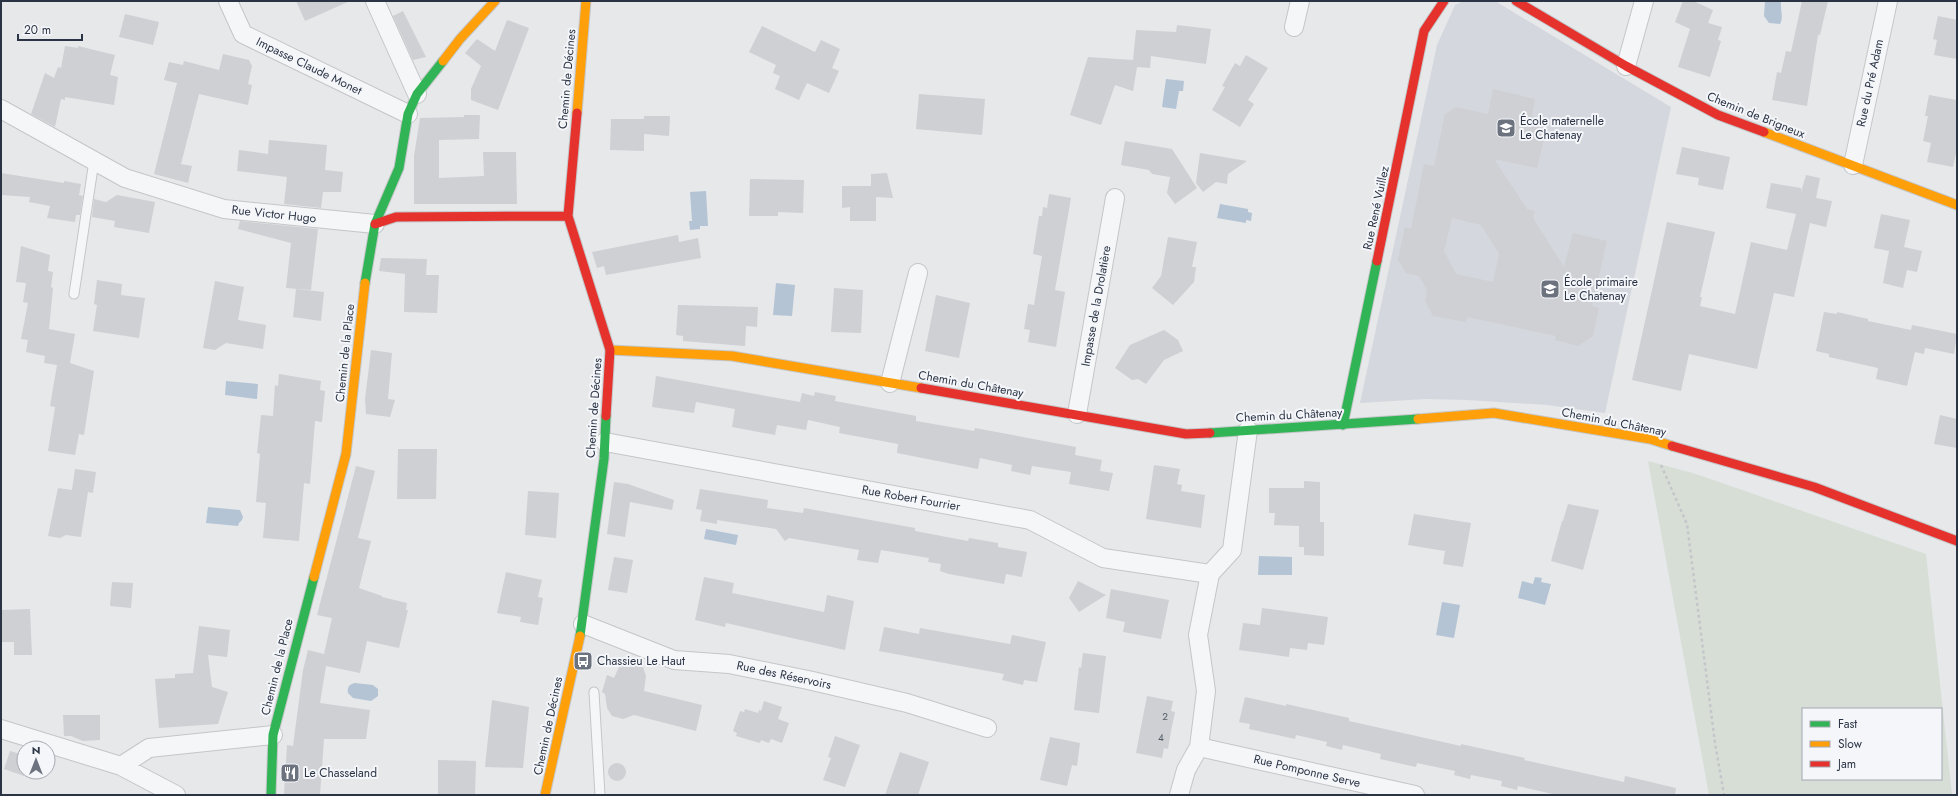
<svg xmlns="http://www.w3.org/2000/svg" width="1958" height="796" font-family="Jost,sans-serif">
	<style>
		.built { fill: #d4d7dd }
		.green { fill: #d6ded6; fill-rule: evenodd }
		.water { fill: #b4c4d5 }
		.building { fill: #ced0d3; fill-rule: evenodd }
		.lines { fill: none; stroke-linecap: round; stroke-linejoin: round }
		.lane-casing { stroke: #c4c6c8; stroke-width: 11 }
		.street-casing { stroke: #c4c6c8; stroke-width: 20 }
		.fast-casing { stroke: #c4c6c8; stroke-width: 11 }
		.slow-casing { stroke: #c4c6c8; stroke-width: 11 }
		.jam-casing { stroke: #c4c6c8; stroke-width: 11 }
		.path { stroke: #c5c6ca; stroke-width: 2.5; stroke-dasharray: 3 3; stroke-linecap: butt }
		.lane { stroke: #f5f6f7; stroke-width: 9 }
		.street { stroke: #f5f6f7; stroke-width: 18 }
		.fast { stroke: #30b455; stroke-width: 9 }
		.slow { stroke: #ff9f0a; stroke-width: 9 }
		.jam { stroke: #e5322d; stroke-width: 9 }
		.labels { text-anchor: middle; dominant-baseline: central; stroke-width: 4; stroke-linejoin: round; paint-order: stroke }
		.number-label { font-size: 10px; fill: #545c69 }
		.street-label { font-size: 12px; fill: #2b3445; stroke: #f4f6f9 }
		.poi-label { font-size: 12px; fill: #2b3445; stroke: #f4f6f9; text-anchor: start }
	</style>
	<rect width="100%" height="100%" fill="#e6e8ea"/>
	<path class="built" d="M1464 1H1495L1671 107 1605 413 1547 405 1467 400 1426 399 1360 403 1437 45 1455 5Z"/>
	<path class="green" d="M1648 461 1696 474 1926 554 1952 795H1709ZM1803 709H1941V779H1803Z"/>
	<path class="water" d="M1765 1H1781C1780 10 1784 17 1780 24L1769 23 1764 16Z
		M1166 79 1184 81 1183 91H1179L1176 109 1162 107Z
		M706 191 708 226H700V229L690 230 689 221H692L690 192Z
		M1220 204 1248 209V212L1252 213 1251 221 1246 220V223L1217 218Z
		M776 283 795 285 792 316 773 315Z
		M226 381 258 384 257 399 225 395Z
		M208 507 240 510 243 517 242 520 239 523 238 526 206 523Z
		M706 529 738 535 736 545 704 539Z
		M1259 556 1292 557V575H1258Z
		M1535 577 1542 578 1541 582 1551 584 1545 605 1518 598 1522 581 1533 584Z
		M1442 602 1460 605 1454 638 1436 635Z
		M355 683 373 685 378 689V696L371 701 353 698 348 693C347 688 349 684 355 683Z"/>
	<path class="building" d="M296 1H350L305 21Z
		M1683 1H1693L1713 10 1708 23 1722 27 1718 40 1721 41 1710 77 1678 67 1690 29 1675 22Z
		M1802 1H1828L1820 35H1818L1807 106 1772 100 1777 72 1781 73 1786 51 1791 52Z
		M403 11 426 57 413 60 393 16Z
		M125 14 159 22 153 45 119 37Z
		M1938 16 1957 20V59L1934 55 1937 40 1933 39Z
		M507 20 529 28 498 110 471 100V89L481 66 465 53 477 39 495 51Z
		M1177 25 1211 29 1206 64 1151 56 1150 68 1137 67 1133 91 1115 85 1101 125 1070 115 1088 57 1133 60 1136 30 1176 32Z
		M762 26 815 52 821 40 840 49 832 68 839 71 829 93 807 83 799 100 775 89 780 76 773 73 776 65 749 52Z
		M65 46 78 48V46L115 55 110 75 118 77 114 105 65 97V100L61 99 55 127 31 114 45 73 54 78 58 67 61 68Z
		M223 54 249 60 252 66 248 84 252 85 248 105 199 94 181 164 192 166 188 183 154 174 177 83 164 80 169 62 183 65 184 61 219 70Z
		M1246 55 1268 68 1248 100 1254 104 1240 127 1212 110 1225 87 1222 86 1235 63 1240 66Z
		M1493 89 1535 99 1532 116 1549 120 1537 168 1494 159 1527 209 1535 211 1533 218 1564 267 1573 233 1607 241 1592 306 1599 308 1593 336 1578 346 1555 340 1556 336 1467 317 1466 322 1433 316 1425 301 1427 290 1419 276 1406 273 1398 260 1405 227 1411 229 1424 164 1434 166 1445 114 1456 107 1488 114ZM1452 218 1481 225 1499 254 1493 282 1456 274 1444 251Z
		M919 94 985 99 982 135 916 129Z
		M1929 95 1957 100V149L1953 167 1927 162 1931 143 1923 141 1928 116H1925Z
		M464 115H480L479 139 439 140V178L484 176 483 152H516L517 204H414V156L420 118 464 117Z
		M644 116H670L669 136 644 134V151L610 150 611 119H644Z
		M269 140 327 145 325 170 343 172 341 192H323L321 208 284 204 287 177 237 171 239 150 268 154Z
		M1125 141 1172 149 1197 188 1175 204 1167 193 1170 177 1152 174 1149 170 1121 165Z
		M1682 147 1730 157 1723 190 1698 185 1699 178 1676 174Z
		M1200 153 1247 161 1228 174 1227 184 1216 182 1203 192 1196 183Z
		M1 173 64 183V181L81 184 79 195 83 196 80 215H76L75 222 47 218 50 206 29 202 30 197 1 195Z
		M887 173 893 198 876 197V221H850V207L842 208V186H871V174Z
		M1806 175 1820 178 1816 198 1832 201 1826 227 1810 223 1794 297 1774 293 1757 369 1689 354 1681 391 1632 380 1667 222 1715 232 1700 297H1702L1700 306 1735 314 1751 242 1787 250 1796 214 1766 208 1771 183 1801 188V192Z
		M750 179 804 180 803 213 778 212V216H749Z
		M1049 194 1071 198 1055 290 1065 292 1056 347 1028 342 1030 330 1024 329 1028 304 1034 305 1042 256 1033 254 1039 216H1042L1043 207 1047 208Z
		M117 195 155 202 149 233 114 227 115 221 92 217 94 199 106 202Z
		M1881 214 1910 220 1904 247 1922 251 1917 272 1907 270 1903 288 1883 283 1889 251 1874 248Z
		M240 221 318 229 311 290 286 288 291 243 238 229Z
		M678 235 679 242 698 238 701 258 606 275 604 266 597 268 592 252Z
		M1168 237 1197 242 1192 267H1196L1194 282 1173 305 1152 288 1161 276Z
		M21 246 50 255 48 271 53 272 51 287 53 288 49 329 75 334 70 363 94 371 84 435 79 434 75 455 48 451 55 407 50 406 57 365 44 363 45 356 26 352 28 340 21 339 28 303 23 302 26 283 16 282Z
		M381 258 427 259 426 275H439L437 313 404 312 405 274 379 271Z
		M97 280 122 284 121 295 145 298 139 338 93 331 97 305 94 304Z
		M215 281 244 287 238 320 266 325 263 349 226 343 215 350 203 348Z
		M834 288 863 290 861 333 831 332Z
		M296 289 324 292 321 321 293 317Z
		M936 295 970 303 959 358 925 351Z
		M678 305 758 307 757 327 746 326 745 346 683 341V336L676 335Z
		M1824 312 1837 314V312L1868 319V321L1911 330 1912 325 1957 334 1954 354 1925 348 1924 354 1915 352 1907 386 1876 379 1878 368 1829 357V354L1816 351Z
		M1164 330 1178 340 1183 351 1164 360 1146 384 1138 379 1132 380 1115 368 1130 345Z
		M371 350 392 353 388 399 395 400 390 417 366 414 365 399Z
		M279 374 321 381 320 390 325 391 322 422 315 421 310 484 304 483 299 541 263 538 266 503 256 502 260 454 257 453 261 415 273 416 275 385 278 386Z
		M656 376 800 402 802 393 814 396 815 392 836 396 835 401 916 416V421L974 431 975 428 1076 447 1075 455 1102 460 1100 471 1113 473 1109 491 1069 484 1071 472 1032 466 1030 475 1011 471 1012 465 980 458 978 469 897 453 898 444 839 433 840 427 808 420 806 430 777 425 775 435 732 427 735 409 696 402 694 413 652 407Z
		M1940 415 1957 419V448L1934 444Z
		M398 449H437L436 499H397Z
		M1154 465 1180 469 1177 484 1182 485 1181 491 1205 495 1201 528 1146 519Z
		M356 466 375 471 358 538 371 541 359 588 382 596V597L407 603 406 610H408L399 648 367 641 360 673 326 666 320 703 370 710 366 739H324L320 795H284L287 745 293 746 303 670 308 650 324 654 332 618 317 615Z
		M75 469 96 472 93 493 88 492 81 537 66 535 60 538 48 536 58 488 72 490Z
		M1304 481 1320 482V522H1324V556L1304 555V547H1299V526L1274 525 1275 513H1269V488H1304Z
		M614 482 628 484 674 500 672 510 630 502 625 537 607 534Z
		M700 489 768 500 767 508 803 513 804 508 915 528V531L968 541 969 538 998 543V547L1027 552 1022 577 1006 574 1004 584 949 574 940 571 941 564 928 562 929 558 881 550 878 563 857 560 859 550 789 538 785 541 776 529 717 520V524L700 521 702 510 696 509Z
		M528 491 559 493 556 538 525 535Z
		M1568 504 1599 510 1583 570 1551 561 1562 521H1563Z
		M1414 514 1471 523 1463 567 1443 564 1445 551 1408 545Z
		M614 557 633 560 627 593 608 590Z
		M506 572 542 580 538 597 543 598 538 625 520 622 521 617 497 613Z
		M704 577 734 583 732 593 824 612 827 595 854 601 845 650 726 623 725 627 695 620Z
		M1078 581 1106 595 1079 612 1069 598Z
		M112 582 133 583 131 608 110 606Z
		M1111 589 1169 600 1161 639 1123 632 1125 622 1106 618Z
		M1262 608 1328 617 1324 645 1308 643 1307 650 1290 648 1289 657 1239 650 1243 623 1260 625Z
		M30 609 32 655H14V642H1V610Z
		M199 626 230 630 227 657 208 655 212 687 228 692 218 724 159 728 155 679 175 678V674L193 673Z
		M884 627 919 634 920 628 1010 644 1012 635 1046 642 1037 682 1024 680 1023 685 1002 680 1004 674 879 651Z
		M1083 653 1106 656 1099 713 1074 710 1079 667 1081 668Z
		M629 661H636L643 667 646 676 644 691 702 705 696 731 634 715 623 719 612 716 607 708 605 694 602 692 607 675 614 678 619 667Z
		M1147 696 1173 701 1171 711 1175 712 1171 731 1168 749 1164 748 1162 758 1136 753Z
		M1245 697 1286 706V704L1349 718V721L1461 746V744L1525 758 1524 760 1624 782 1625 776 1676 788 1675 795H1557L1518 786 1517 790 1501 786 1502 781 1471 775 1470 779 1454 775 1455 771 1417 763 1416 767 1380 759 1381 754 1343 745 1342 750 1326 746 1327 742 1296 735 1295 739 1277 735 1249 729 1250 724 1239 722Z
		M492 700 529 707 523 768 485 767Z
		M764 701 782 707 778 719 789 723 782 743 771 739 769 743 761 740 760 743 736 736 737 733 733 731 740 711 744 712 745 709 758 713 759 710 761 711Z
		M63 715H100V740L83 741 71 736H64Z
		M835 736 860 745 845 787 823 780 831 758 828 757Z
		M1050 737 1080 743 1077 766 1072 765 1067 786 1040 780Z
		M10 751 24 755V776L4 769Z
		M900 752 929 762 918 795H885Z
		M438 760 476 761 475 795H438Z
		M608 772a9 9 0 1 1 18 0a9 9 0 1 1-18 0Z"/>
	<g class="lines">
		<defs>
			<path id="lane" d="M74 294 94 161
				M594 692 600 795"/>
			<path id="street" d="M228 1 243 34 408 114
				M375 1 417 94
				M1294 27 1300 1
				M1626 66 1644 1
				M1 109 125 178 224 209 375 224
				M1853 165 1888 1
				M890 383 918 273
				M1077 414 1115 198
				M605 442 1030 520 1103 558 1210 574
				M583 624 674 660 729 664 808 680 907 703 987 728
				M1 729 121 766 176 795
				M1199 747 1415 795
				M121 766 149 748 273 735
				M1179 795 1186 770 1199 747 1206 691 1198 635 1210 574 1232 550 1248 430"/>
			<path id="fast" d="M365 283 375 224 399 168 408 114 417 94 443 61
				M1343 425 1377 261
				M1210 433 1418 419
				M580 636 604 459 606 416
				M271 795 273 735 314 577"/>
			<path id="slow" d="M443 61 460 39 495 1
				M577 113 586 1
				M1764 132 1957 205
				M610 350 732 356 921 388
				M1418 419 1494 413 1650 439 1672 446
				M314 577 346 454 365 283
				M545 795 580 636"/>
			<path id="jam" d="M1516 1 1626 66 1718 115 1764 132
				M577 113 568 216 610 350 606 416
				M375 224 396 217 568 216
				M1377 261 1424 31 1444 1
				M921 388 1186 434 1210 433
				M1672 446 1814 487 1957 541"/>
		</defs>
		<use href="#lane" class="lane-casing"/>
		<use href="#street" class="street-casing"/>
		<use href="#fast" class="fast-casing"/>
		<use href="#slow" class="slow-casing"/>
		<use href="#jam" class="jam-casing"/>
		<path class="path" d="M1661 465 1687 524 1715 743 1724 795"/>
		<use href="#lane" class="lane"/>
		<use href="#street" class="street"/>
		<use href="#fast" class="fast"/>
		<use href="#slow" class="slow"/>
		<use href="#jam" class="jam"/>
	</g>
	<defs>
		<symbol id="school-square" viewBox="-11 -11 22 22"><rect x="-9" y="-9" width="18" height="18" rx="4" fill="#6c737f" stroke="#f4f6f9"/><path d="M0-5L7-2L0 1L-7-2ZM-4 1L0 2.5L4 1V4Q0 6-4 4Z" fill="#fff"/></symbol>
		<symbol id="bus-square" viewBox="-11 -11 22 22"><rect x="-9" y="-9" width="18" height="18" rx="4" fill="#6c737f" stroke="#f4f6f9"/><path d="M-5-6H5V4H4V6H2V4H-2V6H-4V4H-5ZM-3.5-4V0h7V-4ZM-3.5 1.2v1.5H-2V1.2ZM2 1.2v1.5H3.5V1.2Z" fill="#fff"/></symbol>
		<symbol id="restaurant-square" viewBox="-11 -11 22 22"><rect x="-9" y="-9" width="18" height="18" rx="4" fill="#6c737f" stroke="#f4f6f9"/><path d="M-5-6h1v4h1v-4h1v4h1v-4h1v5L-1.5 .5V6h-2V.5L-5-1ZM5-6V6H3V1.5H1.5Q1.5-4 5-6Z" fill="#fff"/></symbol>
	</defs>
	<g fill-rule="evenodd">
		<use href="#school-square" x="1495" y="117" width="22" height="22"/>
		<use href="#school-square" x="1539" y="278" width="22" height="22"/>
		<use href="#bus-square" x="572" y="650" width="22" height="22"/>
		<use href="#restaurant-square" x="279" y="762" width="22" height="22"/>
	</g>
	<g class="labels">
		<g class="number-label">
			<text x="1165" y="716">2</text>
			<text x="1161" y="737">4</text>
		</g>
		<g class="street-label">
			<text transform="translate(309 66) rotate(26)">Impasse Claude Monet</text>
			<text transform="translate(567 79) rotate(-85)">Chemin de Décines</text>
			<text transform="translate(1870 83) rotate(-78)">Rue du Pré Adam</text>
			<text transform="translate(1756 115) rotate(22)">Chemin de Brigneux</text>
			<text transform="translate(1376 208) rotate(-78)">Rue René Vuillez</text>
			<text transform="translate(274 214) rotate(6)">Rue Victor Hugo</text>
			<text transform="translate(1096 306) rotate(-80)">Impasse de la Drolatière</text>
			<text transform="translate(345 353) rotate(-84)">Chemin de la Place</text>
			<text transform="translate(971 384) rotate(10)">Chemin du Châtenay</text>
			<text transform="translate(594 408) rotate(-86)">Chemin de Décines</text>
			<text transform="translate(1289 415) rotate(-3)">Chemin du Châtenay</text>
			<text transform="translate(1614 422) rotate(11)">Chemin du Châtenay</text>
			<text transform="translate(911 498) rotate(10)">Rue Robert Fourrier</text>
			<text transform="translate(277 667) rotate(-76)">Chemin de la Place</text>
			<text transform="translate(784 675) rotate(12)">Rue des Réservoirs</text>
			<text transform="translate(548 726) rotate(-78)">Chemin de Décines</text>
			<text transform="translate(1307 771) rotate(13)">Rue Pomponne Serve</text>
		</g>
		<g class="poi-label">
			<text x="1520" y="121">École maternelle<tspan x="1520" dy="14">Le Chatenay</tspan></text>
			<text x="1564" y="282">École primaire<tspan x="1564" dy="14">Le Chatenay</tspan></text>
			<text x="597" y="661">Chassieu Le Haut</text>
			<text x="304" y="773">Le Chasseland</text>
		</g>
	</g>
	<rect width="1958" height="796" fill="none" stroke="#2b3445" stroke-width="4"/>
	<rect x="1802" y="708" width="140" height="72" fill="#f4f6f9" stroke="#a4a8b1"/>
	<rect x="1810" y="721" width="20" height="6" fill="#30b455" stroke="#a4a8b1"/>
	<text x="1838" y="728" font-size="12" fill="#2b3445">Fast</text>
	<rect x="1810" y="741" width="20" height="6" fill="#ff9f0a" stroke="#a4a8b1"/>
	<text x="1838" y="748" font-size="12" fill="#2b3445">Slow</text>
	<rect x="1810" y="761" width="20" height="6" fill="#e5322d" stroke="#a4a8b1"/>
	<text x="1838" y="768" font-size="12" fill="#2b3445">Jam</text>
	<g transform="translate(36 760)"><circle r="19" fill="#f4f6f9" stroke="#a4a8b1"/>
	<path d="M0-3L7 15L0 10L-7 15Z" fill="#6c737f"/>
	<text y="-6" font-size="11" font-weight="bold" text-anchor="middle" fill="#2b3445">N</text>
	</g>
	<path d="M18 34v6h64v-6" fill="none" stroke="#2b3445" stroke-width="2"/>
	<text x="24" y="34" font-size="12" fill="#2b3445" stroke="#f4f6f9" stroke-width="3" paint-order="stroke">20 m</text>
</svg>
